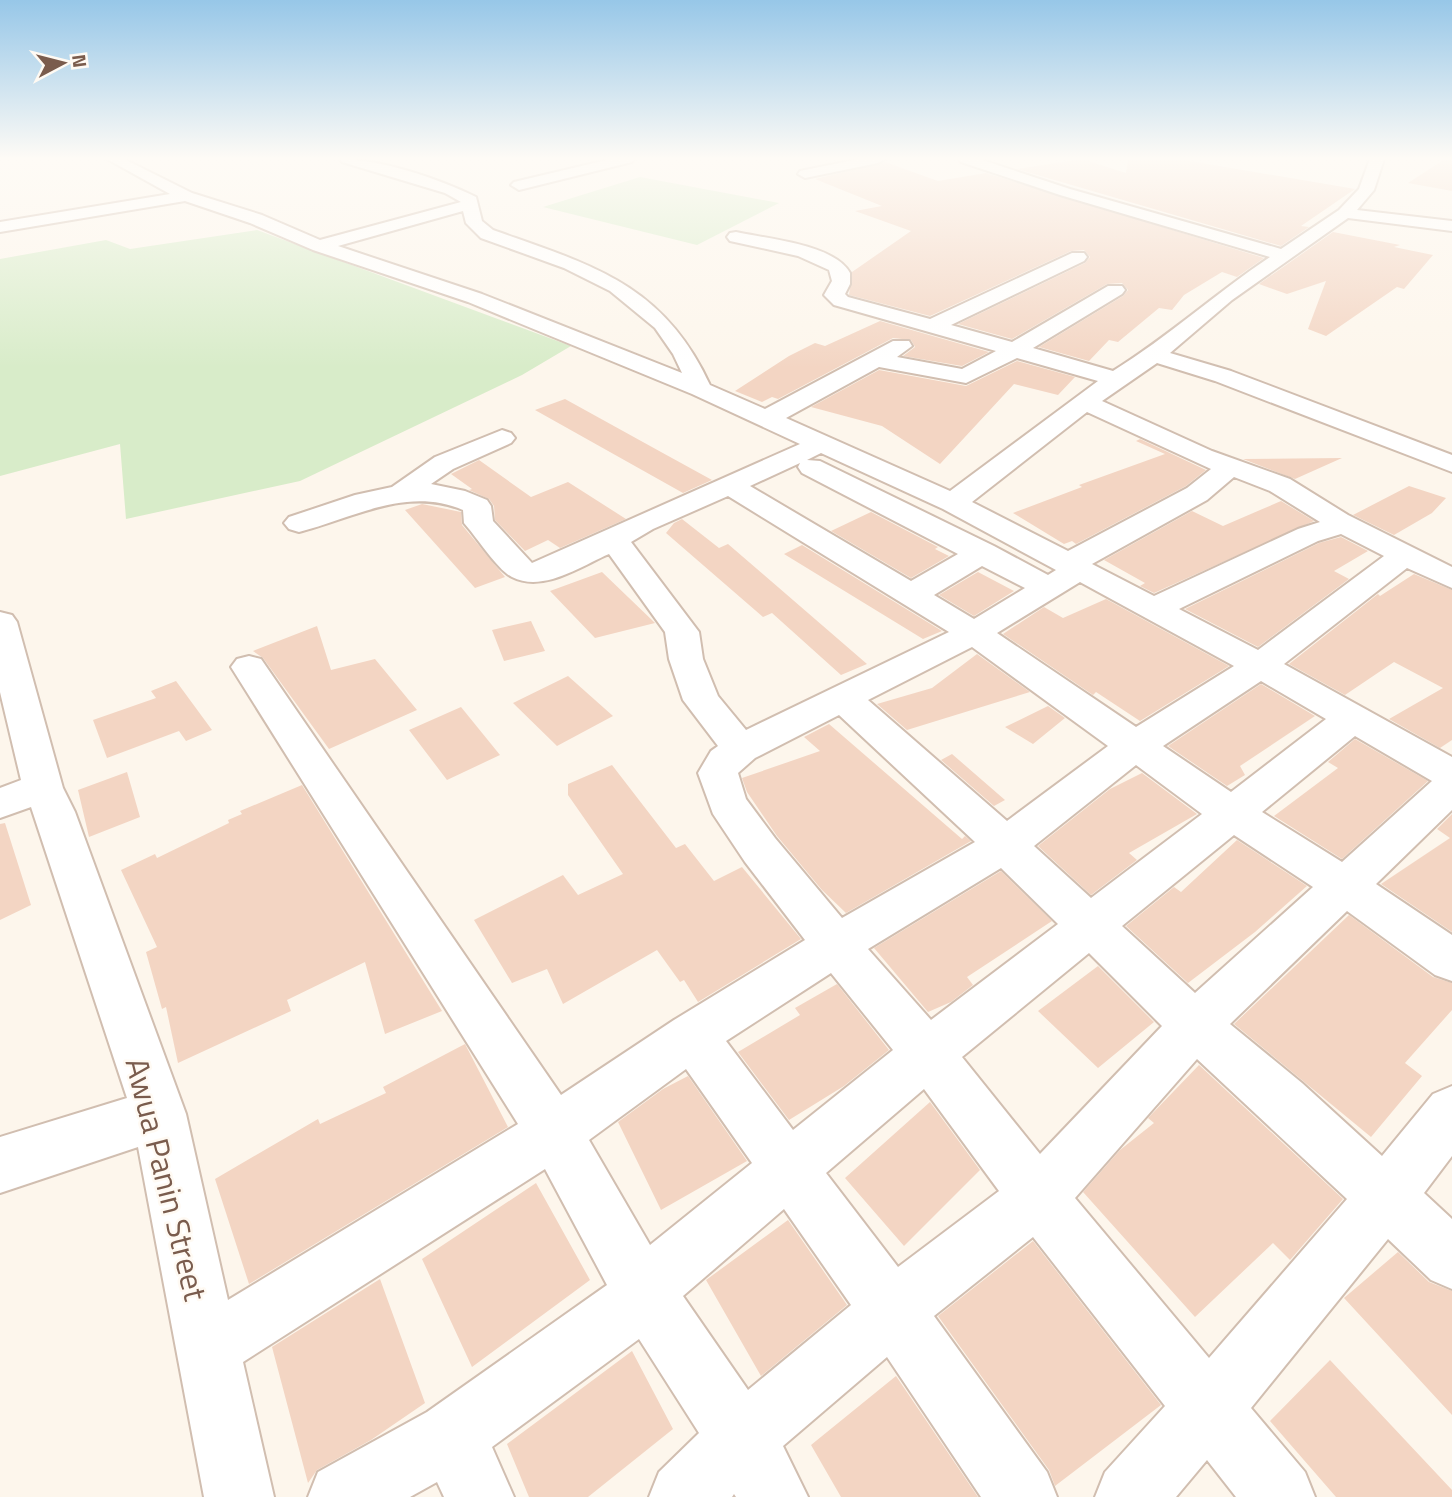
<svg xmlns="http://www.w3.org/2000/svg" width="1452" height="1497" font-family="'Titillium Web',sans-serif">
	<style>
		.green { fill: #d8ecc9 }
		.building { fill: #f3d5c3 }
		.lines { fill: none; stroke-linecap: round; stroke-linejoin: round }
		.minor-casing { stroke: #d1beb0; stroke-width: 4 }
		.minor { fill: #fff; fill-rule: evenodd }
		.labels { text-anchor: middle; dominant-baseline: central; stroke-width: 5; stroke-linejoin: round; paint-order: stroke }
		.near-street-label { font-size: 32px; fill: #7a5c4d; stroke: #fffaf3 }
	</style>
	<rect width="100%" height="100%" fill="#fdf6ec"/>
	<path class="green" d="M640 177 779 203 697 245 543 207Z
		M257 230 571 346 522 375 300 481 126 519 120 444 0 476V259L106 240 130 249Z"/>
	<path class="building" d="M1082 159 1126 173 1128 159H1178L1355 189 1301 226 1309 227 1281 246 1017 169Z
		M1445 159H1452V191L1408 183Z
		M885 162 938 181 986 173 1264 258 1237 277 1222 272 1184 295 1172 310 1159 308 1118 342 1109 340 1089 361 1039 347 1123 296 1128 290 1122 283 1107 284 1012 339 958 324 1085 263 1090 257 1084 250 1071 251 930 316 849 295 852 272 911 231 855 211 882 206 815 179Z
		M1333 232 1400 245 1394 247 1433 255 1404 289 1397 287 1326 336 1308 329 1326 281 1287 294 1259 284Z
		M880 321 989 352 962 366 903 356 915 347 911 340 893 338 778 399 772 397 762 402 735 391 789 356 815 343 825 346Z
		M1017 361 1075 377 1058 395 1014 384 940 464 882 426 811 407 879 370 966 386Z
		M565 399 661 452 712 480 683 493 535 410Z
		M1140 439 1206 470 1186 486 1076 544 1072 541 1064 544 1013 513 1082 487 1079 485 1165 454 1136 441Z
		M1342 458 1295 479 1243 459Z
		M479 460 531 497 568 482 626 519 560 548 548 540 525 551 495 520 494 506 489 499 469 490 472 489 451 474Z
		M1409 486 1446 498 1432 513 1394 535 1353 515Z
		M1281 501 1314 521 1154 593 1140 586 1145 583 1104 560 1192 511 1223 526Z
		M422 504 461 512 462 525 505 577 475 588 405 510Z
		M871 512 938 547 935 549 949 556 911 578 831 531Z
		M682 519 719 548 728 544 867 664 841 675 772 613 763 617 666 533 674 523Z
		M1341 537 1368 551 1334 571 1349 579 1258 647 1185 609 1319 543Z
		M802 545 942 631 923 639 784 554Z
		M602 572 654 622 655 623 595 638 550 591Z
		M978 572 1014 591 974 616 939 595Z
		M1414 574 1452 590V740L1440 748 1389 719 1443 688 1394 662 1345 695 1289 664 1378 594 1380 596Z
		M1106 599 1229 666 1140 721 1096 692 1093 695 1003 634 1044 607 1063 618Z
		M531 621 545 651 504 661 492 630Z
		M317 626 331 670 375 659 417 710 329 749 263 658 253 651Z
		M977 654 1030 692 907 730 877 704 932 688Z
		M568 676 613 716 557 746 513 703Z
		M176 681 212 730 186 741 179 731 107 758 93 720 156 698 151 691Z
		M1261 684 1315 716 1240 766 1245 775 1227 786 1168 746Z
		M1048 706 1065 718 1033 744 1005 727Z
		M461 707 500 755 447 780 409 730Z
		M829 724 962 839 965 836 971 841 846 913 822 890 777 836 747 792 742 778 820 751 804 737Z
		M1355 739 1428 781 1342 859 1274 816 1338 768 1328 762Z
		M952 754 1005 800 994 806 941 760Z
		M612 765 676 848 685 844 714 881 742 867 801 939 698 1002 684 980 680 982 657 950 563 1004 547 969 512 983 474 920 563 875 578 895 623 874 568 795V784Z
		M127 772 140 817 89 837 78 790Z
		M1142 773 1197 814 1129 853 1137 860 1091 895 1038 846 1110 789Z
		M302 785 442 1011 385 1034 365 962 287 1000 291 1011 178 1063 166 1007 162 1009 146 952 157 947 121 870 155 854 157 858 229 823 228 820 242 814 240 811Z
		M1452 814V932L1381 884 1450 838 1437 829Z
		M5 823 31 905 0 920V824Z
		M1237 840 1307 886 1255 932 1188 983 1126 926 1174 887 1181 892Z
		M1001 871 1052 921 967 977 973 985 951 1002 928 1012 874 948Z
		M1349 915 1433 977 1452 983V1010L1405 1063 1422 1076 1371 1137 1234 1024Z
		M1098 966 1154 1022 1098 1068 1038 1011Z
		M837 984 889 1050 844 1086 789 1120 738 1052 800 1015 795 1008Z
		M465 1044 508 1127 249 1284 215 1179 318 1119 320 1124 386 1093 383 1087Z
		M1199 1065 1343 1199 1290 1260 1273 1243 1195 1317 1083 1192 1120 1150 1154 1123 1148 1118Z
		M688 1076 747 1161 661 1210 618 1122 663 1089Z
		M930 1102 980 1170 904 1246 845 1178Z
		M536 1183 590 1280 472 1367 422 1259Z
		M788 1220 847 1305 761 1376 706 1280Z
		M1033 1241 1161 1405 1055 1486 1049 1470 938 1316Z
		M1398 1252 1429 1282 1452 1291V1415L1344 1298Z
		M380 1279 425 1403 371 1440 317 1470 308 1483 272 1347Z
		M632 1351 673 1429 588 1497H529L507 1444Z
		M1330 1360 1452 1490V1497H1336L1270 1421Z
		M896 1376 978 1497H841L811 1445Z"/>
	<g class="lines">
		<defs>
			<path id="minor" d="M107 159H124L192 193 262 215 320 240 461 202 445 193 342 162 340 159C381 159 439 179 476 197L482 221 493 230C591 265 663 283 710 385L765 409 893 341H909L912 346 897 357 962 369 996 351 834 305 824 295 832 281 829 270 798 256 730 241 727 237 730 233 736 232C767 239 834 244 850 273V284L845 294 848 297 930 319 1072 253H1084L1087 257 1084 261 951 325 1012 342 1108 286H1122L1125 290 1122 294 1033 348 1113 371C1168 337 1216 293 1270 257L1060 195 961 162 959 159H979L1070 189 1281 249 1339 210 1359 189 1370 159H1384L1374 190 1357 210 1452 221V231L1348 218 1232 300 1170 353 1231 371 1452 455V472L1215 381 1157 363 1102 401 1212 451 1290 479 1348 515 1452 567V588L1407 568 1284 664 1452 757V810L1376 884 1452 935V981L1435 975 1347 911 1230 1024 1302 1083 1382 1156 1433 1094 1452 1086V1156L1424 1193 1452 1219V1289L1431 1280 1388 1239 1251 1408 1305 1472 1315 1497H1236L1207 1460 1176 1497H1095L1105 1472 1165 1406 1033 1237 934 1316 1047 1472 1057 1497H981L887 1357 783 1446 808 1497H736L734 1494 732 1497H649L659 1472 699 1433 639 1339 492 1447 514 1497H444L437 1482 410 1497H308L318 1472 427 1412 607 1285 545 1169 243 1362 274 1497H204L138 1147 0 1193V1137L127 1098 31 807 0 818V788L21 780 0 692V612L12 615 17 622 63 788 75 812 186 1114 228 1300 518 1124 231 667 237 659 249 656 261 659 561 1095 674 1020 805 940 745 862 713 814 698 773 711 751 718 746 683 700 669 659 665 632 609 554C581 566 543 593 512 577 499 571 479 541 469 529L464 523 463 510C406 486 354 518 299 532L289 529 284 523 289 517 355 495 392 487 435 457 502 430 511 433 515 438 511 443 453 469 431 484 465 491 487 500 491 506 493 521 532 563 800 444 692 394 468 302 313 250 250 223 185 201 0 232V222L170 194ZM463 211 466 223 481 238 564 268 610 291 655 328 673 354 682 373 482 294 338 246ZM1017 358 1098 381 950 491 786 418 879 367 966 383ZM1087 412 1211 469 1187 488 1068 551 972 502ZM821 453 943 509 1056 570 1048 575 994 546 820 461 807 460ZM800 463 798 467 802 473 958 554 911 581 750 486ZM1234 477 1270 491 1320 522 1298 529 1154 596 1092 564 1207 500ZM728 496 949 632 746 730 718 696 703 659 699 632 631 542 653 529ZM1341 534 1384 556 1258 650 1179 609 1318 541ZM982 566 1025 588 974 619 934 595ZM1080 582 1234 666 1136 727 997 633ZM972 647 1108 746 1007 821 868 700ZM1261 681 1326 719 1231 792 1163 746ZM839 715 975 842 842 918 775 838 746 799 738 773 755 758ZM1355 736 1432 781 1342 862 1262 812ZM1136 765 1202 814 1091 898 1034 846ZM1234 835 1313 887 1195 993 1122 926ZM1001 868 1058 924 931 1020 868 949ZM1089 953 1162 1026 1040 1154 962 1057ZM831 973 893 1050 793 1130 726 1041ZM1197 1059 1347 1199 1209 1358 1075 1198ZM686 1069 752 1163 650 1245 589 1140ZM924 1089 999 1191 898 1267 826 1173ZM784 1209 851 1305 748 1390 683 1296Z
				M611 159H634L632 162 519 190 511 185 514 182Z
				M859 159H885L878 163 805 178 798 174 800 171Z"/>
		</defs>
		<use href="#minor" class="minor-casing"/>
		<use href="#minor" class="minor"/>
	</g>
	<linearGradient id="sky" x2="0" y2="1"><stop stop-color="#97c7e8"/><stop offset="0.43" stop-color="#fefbf6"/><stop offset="1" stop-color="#fefbf6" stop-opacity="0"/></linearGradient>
	<rect width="1452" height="368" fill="url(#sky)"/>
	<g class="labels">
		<g class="near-street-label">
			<text transform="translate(167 1179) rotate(76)">Awua Panin Street</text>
		</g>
	</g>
	<g transform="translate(63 63) rotate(83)" stroke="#fffaf3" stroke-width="5" paint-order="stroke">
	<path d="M0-5L12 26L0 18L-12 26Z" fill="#7a5c4d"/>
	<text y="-10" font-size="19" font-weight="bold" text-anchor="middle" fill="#7a5c4d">N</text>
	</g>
</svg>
